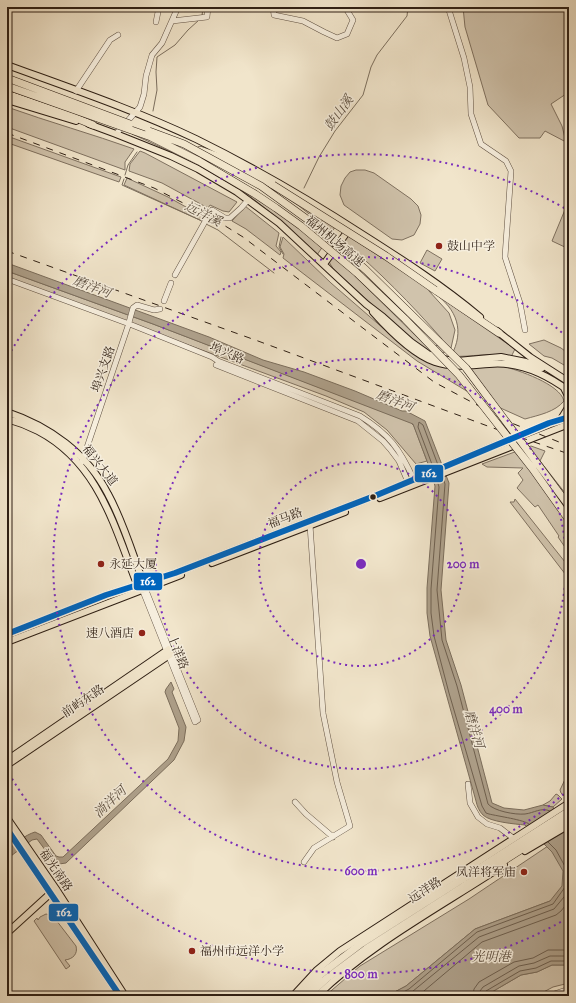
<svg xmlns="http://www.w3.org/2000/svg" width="576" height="1003" font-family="'IM FELL Great Primer','Noto Serif SC',serif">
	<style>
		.green { fill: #d0c3ac; stroke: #7f7160 }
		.water { fill: #afa28d; stroke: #7b6e5d }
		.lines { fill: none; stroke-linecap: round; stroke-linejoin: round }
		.shore { stroke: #6e6050; stroke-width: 1 }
		.stream { stroke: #7b6e5d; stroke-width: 1 }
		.minor-casing { stroke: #5f5042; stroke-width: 6 }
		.major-casing { stroke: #2e1f14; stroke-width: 8 }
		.highway-casing { stroke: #2e1f14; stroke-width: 8 }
		.minor { stroke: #f6eedd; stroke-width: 5 }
		.major { stroke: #f1e5cb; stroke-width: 6 }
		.highway { stroke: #f1e5cb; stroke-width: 7 }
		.rail { stroke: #2e1f14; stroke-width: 1; stroke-dasharray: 7 7; stroke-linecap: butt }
		.highway-bridge-casing { stroke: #2e1f14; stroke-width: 8; stroke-linecap: butt }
		.highway-bridge { stroke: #f1e5cb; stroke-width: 7 }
		.bus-1-casing { stroke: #f6eedd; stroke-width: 9 }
		.bus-1 { stroke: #0065bd; stroke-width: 6 }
		.ring { fill: none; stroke: #7b2cbf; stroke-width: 2; stroke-dasharray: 2 4 }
		.poi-dot { fill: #8f2418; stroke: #f6eedd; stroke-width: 1.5 }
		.bus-dot { fill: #2e1f14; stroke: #f6eedd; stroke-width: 1.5 }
		.labels { text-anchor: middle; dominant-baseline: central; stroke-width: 3; stroke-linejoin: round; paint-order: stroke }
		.street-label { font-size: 12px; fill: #2e1f14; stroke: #f6eedd }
		.poi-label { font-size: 12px; fill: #2e1f14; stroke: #f6eedd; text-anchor: start }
		.water-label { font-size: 13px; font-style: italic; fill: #5b4d3e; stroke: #f6eedd }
		.centre { fill: #7b2cbf; stroke: #f6eedd; stroke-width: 2 }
		.ring-label { font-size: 12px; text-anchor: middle; font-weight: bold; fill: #7b2cbf; stroke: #f6eedd; stroke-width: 3; stroke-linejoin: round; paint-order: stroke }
		.line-badge { stroke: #f6eedd; stroke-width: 1.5 }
		.badge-label { font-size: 11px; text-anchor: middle; font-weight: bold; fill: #fff }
	</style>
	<rect width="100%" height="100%" fill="#f1e5cb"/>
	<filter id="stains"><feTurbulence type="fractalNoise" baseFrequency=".005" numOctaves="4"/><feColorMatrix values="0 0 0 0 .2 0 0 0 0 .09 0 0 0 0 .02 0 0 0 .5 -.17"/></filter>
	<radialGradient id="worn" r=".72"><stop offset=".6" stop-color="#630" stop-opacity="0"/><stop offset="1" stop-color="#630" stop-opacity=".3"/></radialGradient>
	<path class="green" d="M463 7H569V92L551 104 562 126 566 142 545 131 540 138H519L488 105 465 27Z
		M7 107C49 122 92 134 134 149L125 162V170L7 127Z
		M132 134 146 137 176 151 252 193 323 246 317 255 281 221 247 194 210 172 165 149Z
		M7 136 121 177 119 182 11 144 7 152Z
		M140 151 145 153 237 202 229 212 223 211 210 205 208 208 162 183 129 171 130 164Z
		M356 170H365L374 173 411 199 418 206 421 215 420 224 414 235 402 240 392 239 344 205 340 195 341 186 345 178 350 172Z
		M127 178 168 197 204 217 202 221 124 185Z
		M264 183 335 227 332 232 299 206Z
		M569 200V249L552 241Z
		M245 206 279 233 276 246 281 252 280 255 246 229 232 221Z
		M347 235 429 289V291L449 313 455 330 451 348 443 353H432L424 349 396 326 334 270 329 262 334 255 428 348 438 345 442 339C411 304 379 271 343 241Z
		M283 237 331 283 407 349 448 366 470 393 417 361 283 258 284 254 280 247Z
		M427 250 442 259 435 271 420 263Z
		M7 271 153 324 410 422 414 426 427 461 416 464 387 430 364 412 326 396 7 278Z
		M434 293 515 349 511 357C491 351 471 358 451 356 465 331 457 309 434 293Z
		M544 340 561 348 569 354V371L564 365 552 358 544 356 529 344Z
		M502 366C518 370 560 384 564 401 555 412 539 415 525 419L496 406 469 367Z
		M531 446 545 451 540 461 569 498V553L558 537 559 536 538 505 535 507 517 488 523 480 518 473 523 468 487 467 482 464Z
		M515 499 569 567V579L510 502H514Z
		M569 771V794L565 797 561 793 560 790Z
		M556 794 558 795 562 799 553 807 543 805 550 801Z
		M569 836V894L475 929 406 986 387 996H325L360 966 469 899 548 846Z
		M46 914 53 916 76 946C78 954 73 959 65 960L70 966 66 969 34 921 37 918 38 920 40 917Z
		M552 965H569V983L553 987 536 996H485L521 975 537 972Z"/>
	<path class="water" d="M7 263 209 337 263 360 304 372 355 391 402 411H406L425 421 449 483 441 590 446 640 461 685 492 803 504 808 524 810 543 805 553 807 569 840V965H552L537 972 521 975 485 996H387L406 986 475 929 550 901 562 886 563 871 552 852 525 825C515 824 490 822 483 815 479 811 477 806 476 801L430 636 427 613V588L435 486 427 461 413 424 153 324 7 271Z
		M171 682 174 689 172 692 186 727 184 741 174 760 66 863 59 864 54 862 37 839 32 840 7 859V851C14 844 25 835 35 832L41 835 56 856 59 857H63L168 759 178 741 179 728 165 692 166 689Z"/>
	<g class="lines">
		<path class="shore" d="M433 467 418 427 419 422 423 425 438 465
			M443 478 445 484 437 590 442 640 457 686 488 804C494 811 515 815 525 814 534 813 541 807 550 811
			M437 480 439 487 431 589V613L434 636 449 693 482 806 486 813 489 814C497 816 525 820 529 824
			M396 996 409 989 477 932 553 904 565 887 567 870 556 850 548 842
			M407 996 479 937 554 909 569 891
			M418 996 482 942 556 915 561 911 569 901
			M473 996 474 989 479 982 514 962 533 958 548 950H569
			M479 996 480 991 483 987 519 966 534 963 550 956H569
			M484 996 486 991 520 971 536 968 551 961H569"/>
		<path class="stream" d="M202 16 203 7
			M153 111 157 90 156 72 157 57 175 45 188 30 199 20
			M125 175 128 165 137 152
			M124 179 122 185 202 221
			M304 188 319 157 335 131 363 95 371 67 377 55 407 16 408 7
			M206 224 218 230 274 273
			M281 237 279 247 283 254"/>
		<defs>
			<path id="minor" d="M273 7 274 15 303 21 324 32 337 38 347 34 353 20 345 7
				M448 7 464 58 470 87 471 114 481 144 506 161 511 171 505 257 520 303 525 330
				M172 21 207 17 208 7
				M156 22 159 7
				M76 91 110 40 118 35
				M116 134 140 107 144 94 146 76 152 55 162 43 178 7
				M210 214 212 210 225 218H230L241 208 248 200
				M175 275 207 218
				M7 279 132 325 212 357 218 361 360 416C389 434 400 449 414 480
				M164 301 171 283
				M216 365 358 421 383 441 390 449 399 461 408 482
				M82 462 128 326 133 308 137 305 154 310 160 309
				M142 589 195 722 198 720 145 588
				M468 784 470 803 478 817 487 824 500 828 513 838
				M295 802 306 814 333 837
				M304 862 314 848 350 826 337 782 323 713 310 525
				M548 996 569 989"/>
			<path id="major" d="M7 65C70 88 135 110 196 139 253 167 308 199 362 234 403 260 443 286 480 317
				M7 100 76 121
				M89 124 116 134 171 156 198 169 237 192 279 223 366 304 383 317 411 342 428 354 448 360 457 361 501 357 526 362 542 368
				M324 264 350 228
				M373 312C389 330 412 354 435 362 453 368 471 365 489 364 518 361 546 374 569 391
				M497 331 530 357 569 382
				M564 388 569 398
				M7 412C49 426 87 453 108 494 124 523 133 556 145 587
				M7 419C18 422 28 426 38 431 97 462 113 522 135 579L141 588
				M561 419 569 406
				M380 498 569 424
				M212 563 345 512
				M7 634 106 595 175 573 377 495 549 423 569 417
				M7 642 181 575
				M7 760 169 649
				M7 765 171 654
				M7 818 56 889 125 996
				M7 829 120 996
				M525 851 569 825
				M7 933 53 891
				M293 996 317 970 340 951 569 803
				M317 996C370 944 442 906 504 865"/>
			<path id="highway" d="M7 94 71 116 93 125
				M200 150 222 158 273 185
				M435 290 499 333
				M299 996 321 974 362 943 569 811
				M308 996 326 979 366 949 569 819"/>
		</defs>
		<use href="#minor" class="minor-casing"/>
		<use href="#major" class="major-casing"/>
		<use href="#highway" class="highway-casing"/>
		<use href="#minor" class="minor"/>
		<use href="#major" class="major"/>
		<use href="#highway" class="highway"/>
		<path class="rail" d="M7 133 154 188 214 219 243 237 434 382 509 422 569 446
			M7 251 258 341 493 428 569 454"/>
		<defs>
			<path id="highway-bridge" d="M7 78 130 124
				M7 86 151 137 199 161 255 194 276 208 301 226 357 273 405 319 459 375 532 468 569 520
				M149 131 184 144 261 186 311 222 366 270 466 368 569 506
				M273 185 386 256 435 290"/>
		</defs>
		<use href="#highway-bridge" class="highway-bridge-casing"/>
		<use href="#highway-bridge" class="highway-bridge"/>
		<defs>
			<path id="bus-1" d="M7 634 106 595 175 573 377 495 549 423 569 417
				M7 829 120 996"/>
		</defs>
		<use href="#bus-1" class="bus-1-casing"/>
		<use href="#bus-1" class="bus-1"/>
	</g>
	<g class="ring">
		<circle cx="361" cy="564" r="102"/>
		<circle cx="361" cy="564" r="205"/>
		<path d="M568 790A307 307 0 1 1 568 338"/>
		<path d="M566 919A410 410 0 0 1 8 772M8 356A410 410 0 0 1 566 209"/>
	</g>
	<g class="poi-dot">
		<circle cx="439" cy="246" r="4"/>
		<circle cx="101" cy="564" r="4"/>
		<circle cx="142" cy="633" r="4"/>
		<circle cx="524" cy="872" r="4"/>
		<circle cx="192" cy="951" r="4"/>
	</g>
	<circle class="bus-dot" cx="373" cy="497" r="3.5"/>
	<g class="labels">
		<g class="street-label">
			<text transform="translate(335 241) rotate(40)">福州机场高速</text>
			<text transform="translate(227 353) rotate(23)">埠兴路</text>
			<text transform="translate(103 369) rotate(-71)">埠兴支路</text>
			<text transform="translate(100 465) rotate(52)">福兴大道</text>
			<text transform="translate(285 518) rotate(-21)">福马路</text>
			<text transform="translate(178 652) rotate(68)">上洋路</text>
			<text transform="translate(83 701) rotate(-34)">前屿东路</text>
			<text transform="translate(56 870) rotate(56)">福光南路</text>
			<text transform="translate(425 890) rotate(-33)">远洋路</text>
		</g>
		<g class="poi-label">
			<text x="447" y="246">鼓山中学</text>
			<text x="109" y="564">永延大厦</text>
			<text x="134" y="633" text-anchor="end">速八酒店</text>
			<text x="516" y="872" text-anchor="end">凤洋将军庙</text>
			<text x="200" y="951">福州市远洋小学</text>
		</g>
		<g class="water-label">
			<text transform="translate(339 113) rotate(-54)">鼓山溪</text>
			<text transform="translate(203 214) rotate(27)">远洋溪</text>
			<text transform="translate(92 287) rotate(21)">磨洋河</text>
			<text transform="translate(395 401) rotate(21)">磨洋河</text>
			<text transform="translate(474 729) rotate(73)">磨洋河</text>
			<text transform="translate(110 802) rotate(-43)">淌洋河</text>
			<text x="491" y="957">光明港</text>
		</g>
	</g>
	<circle cx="361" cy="564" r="6" class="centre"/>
	<g class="ring-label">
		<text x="463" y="568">200 m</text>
		<text x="506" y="713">400 m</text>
		<text x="361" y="875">600 m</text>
		<text x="361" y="978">800 m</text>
	</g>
	<g class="line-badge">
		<rect x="414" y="464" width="30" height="19" rx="4" fill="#0065bd"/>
		<rect x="133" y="572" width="30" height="19" rx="4" fill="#0065bd"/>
		<rect x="48" y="903" width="31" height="19" rx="4" fill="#0065bd"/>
	</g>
	<g class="badge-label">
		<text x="429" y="477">162</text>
		<text x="148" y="585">162</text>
		<text x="64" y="916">162</text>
	</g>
	<rect width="576" height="1003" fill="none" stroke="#f1e5cb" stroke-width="24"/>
	<rect x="8" y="8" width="560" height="987" fill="none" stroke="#2e1f14" stroke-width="2"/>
	<rect x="12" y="12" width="552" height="979" fill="none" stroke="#2e1f14"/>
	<rect width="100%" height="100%" filter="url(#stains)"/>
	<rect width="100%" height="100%" fill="url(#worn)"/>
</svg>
